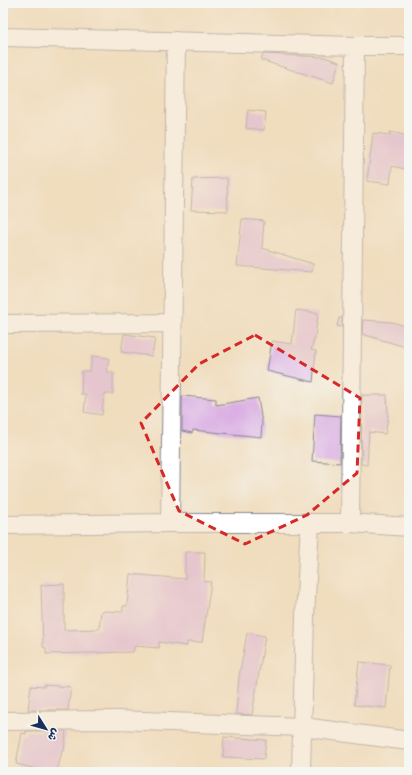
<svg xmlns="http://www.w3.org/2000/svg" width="412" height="775" font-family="'Gochi Hand','Playpen Sans Arabic',sans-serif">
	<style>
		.building { fill: #d9ace2 }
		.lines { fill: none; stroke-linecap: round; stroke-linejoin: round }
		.street-casing { stroke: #86868e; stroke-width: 20 }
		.street { stroke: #fff; stroke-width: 18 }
		.marked { fill: none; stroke: #d62828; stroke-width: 3; stroke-dasharray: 8 5; stroke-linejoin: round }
	</style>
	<rect width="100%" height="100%" fill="#f6f6f2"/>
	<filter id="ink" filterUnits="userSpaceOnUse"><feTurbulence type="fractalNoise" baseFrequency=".025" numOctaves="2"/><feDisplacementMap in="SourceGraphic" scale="8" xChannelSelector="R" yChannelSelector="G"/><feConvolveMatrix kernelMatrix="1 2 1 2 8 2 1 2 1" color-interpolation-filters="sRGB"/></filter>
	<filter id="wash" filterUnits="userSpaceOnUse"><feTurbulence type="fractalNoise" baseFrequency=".012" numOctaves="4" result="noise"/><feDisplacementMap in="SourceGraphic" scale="16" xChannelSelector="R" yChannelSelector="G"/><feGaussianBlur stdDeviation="0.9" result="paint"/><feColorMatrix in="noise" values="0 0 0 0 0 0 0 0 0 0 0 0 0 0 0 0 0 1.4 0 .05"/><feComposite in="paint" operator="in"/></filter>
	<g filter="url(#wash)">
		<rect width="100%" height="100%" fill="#f0ddbe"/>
		<g id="blocks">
			<path class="building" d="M263 54 324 57 339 62 333 83 261 60Z
				M248 110 266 112 264 130 246 128Z
				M390 132 409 136V170L392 166 390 184 367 181 373 133 390 135Z
				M227 178 228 211 191 210 193 179Z
				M242 219 264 221 262 248 313 264 312 272 237 266Z
				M296 310 318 313 315 337 311 350 316 351 313 382 267 371 272 341 292 344Z
				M339 318H342V327L337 326Z
				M363 320 392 322 409 327V348L362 334Z
				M124 334 155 338 152 356 121 352Z
				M92 356 109 358 107 372H113V394H104L102 415 84 412 86 394H81L82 371H90Z
				M362 395H387L388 418 385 434 369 432 367 465 361 464Z
				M182 396 216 399V405L258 398 262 423 261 437 193 430 192 433 182 431Z
				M315 414 341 416 340 463 312 461Z
				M185 552H205L204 581 211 582 202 642H187V646L159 642V648L135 646 133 652 46 654V648L43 647 41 585 64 584V630L99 629 101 611 123 612V606H127L130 574 185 579Z
				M247 633 265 636 252 715 236 714 239 677Z
				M359 662 390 665 386 708 354 705Z
				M44 685 71 687 68 710H28L31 686 44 687Z
				M26 731H66L64 751H62L57 772H49L16 764 22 733 26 734Z
				M224 737 266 740 264 759 223 757Z"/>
		</g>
	</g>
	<g filter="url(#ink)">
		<use href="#blocks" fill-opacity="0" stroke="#86868e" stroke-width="1"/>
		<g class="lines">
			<defs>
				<path id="street" d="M3 37 355 46H409
					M3 324 172 323
					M170 523 176 41
					M350 523 355 46
					M3 525 170 523H350L409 527
					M3 721 118 720 303 727 409 741
					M301 772 305 616 310 523"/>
			</defs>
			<use href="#street" class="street-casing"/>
			<use href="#street" class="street"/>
		</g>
	</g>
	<path d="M0 0H412V775H0ZM255 335 360 398 357 473 307 515 245 544 179 511 141 423 199 364Z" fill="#f0ddbe" fill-opacity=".55" fill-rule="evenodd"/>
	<path class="marked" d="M255 335 360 398 357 473 307 515 245 544 179 511 141 423 199 364Z"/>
	<rect width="412" height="775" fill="none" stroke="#f6f6f2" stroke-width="16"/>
	<g transform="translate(46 729) rotate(127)" stroke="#f6f6f2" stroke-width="3" paint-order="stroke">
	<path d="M0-3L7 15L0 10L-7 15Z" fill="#1b2f5e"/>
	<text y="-6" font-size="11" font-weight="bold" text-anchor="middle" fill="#1b2f5e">ش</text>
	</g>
</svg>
